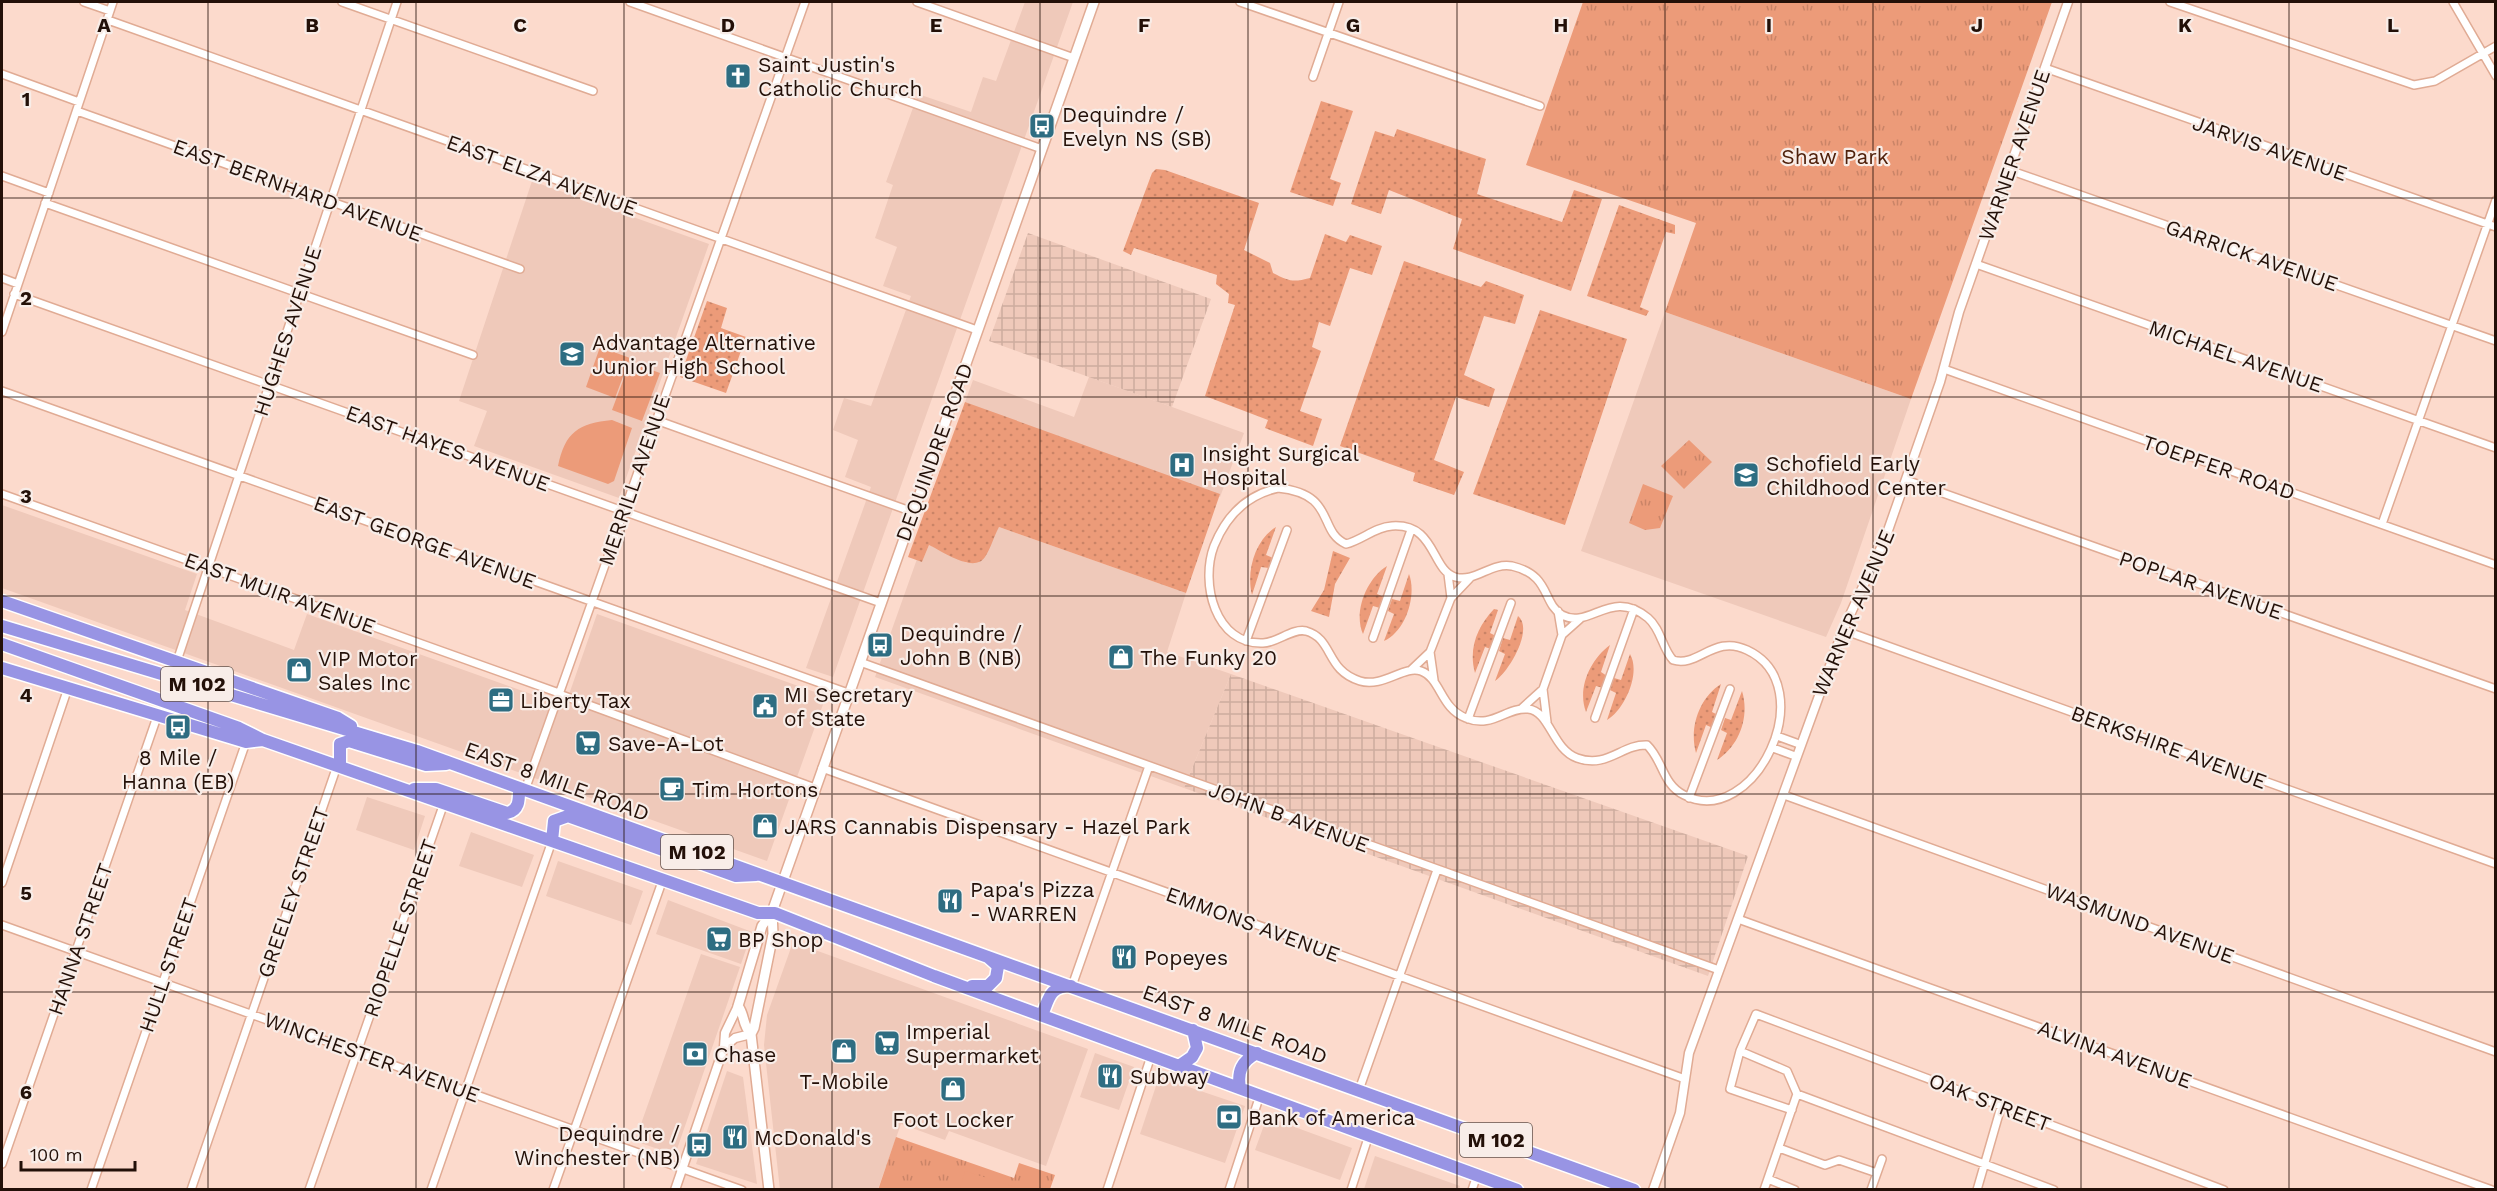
<svg xmlns="http://www.w3.org/2000/svg" width="2497" height="1191" font-family="'Work Sans',sans-serif">
	<style>
		.built { fill: #efc9ba }
		.industrial { fill: url(#industrial-grid) }
		.grass { fill: url(#grass-dots) }
		.park { fill: url(#park-tufts) }
		.pitch { fill: #ec9b79 }
		.lines { fill: none; stroke-linecap: round; stroke-linejoin: round }
		.minor-casing { stroke: #e0ab94; stroke-width: 10 }
		.tertiary-casing { stroke: #e0ab94; stroke-width: 11 }
		.secondary-casing { stroke: #e0ab94; stroke-width: 12 }
		.trunk-casing { stroke: #fff; stroke-width: 15 }
		.minor { stroke: #fff; stroke-width: 7 }
		.tertiary { stroke: #fff; stroke-width: 8 }
		.secondary { stroke: #fff; stroke-width: 9 }
		.trunk { stroke: #9894e4; stroke-width: 12 }
		.grid { fill: none; stroke: #231008; stroke-width: 1.5; stroke-opacity: 0.55 }
		.labels { text-anchor: middle; dominant-baseline: central; stroke-width: 4.5; stroke-linejoin: round; paint-order: stroke }
		.shield { fill: #f8ede8; stroke: #63524b; stroke-width: 1.5 }
		.shield-label { font-size: 20px; font-weight: bold; fill: #231008 }
		.poi-label { font-size: 21px; fill: #231008; stroke: #f8ede8; text-anchor: start }
		.street-label { font-size: 21px; fill: #231008; stroke: #f8ede8 }
		.park-label { font-size: 21px; fill: #50210b; stroke: #f8ede8 }
		.grid-label { font-size: 20px; text-anchor: middle; font-weight: bold; fill: #231008; stroke: #f8ede8; stroke-width: 4.5; stroke-linejoin: round; paint-order: stroke }
	</style>
	<defs>
		<pattern id="industrial-grid" width="8" height="8" patternUnits="userSpaceOnUse" patternTransform="scale(1.5)"><rect width="8" height="8" fill="#efc9ba"/><path d="M0 4h8M4 0v8" fill="none" stroke="#cdac9e"/></pattern>
		<pattern id="grass-dots" width="8" height="8" patternUnits="userSpaceOnUse" patternTransform="scale(1.5)"><rect width="8" height="8" fill="#ec9b79"/><path d="M2 2h.1M6 6h.1" fill="none" stroke="#ca8467" stroke-width="1.8" stroke-linecap="round"/></pattern>
		<pattern id="park-tufts" width="24" height="20" patternUnits="userSpaceOnUse" patternTransform="scale(1.5)"><rect width="24" height="20" fill="#ec9b79"/><path d="M3 7l-1-3M5 7V3M7 7l1-3M15 17l-1-3M17 17v-4M19 17l1-3" fill="none" stroke="#ca8467"/></pattern>
	</defs>
	<rect width="100%" height="100%" fill="#fcdacc"/>
	<path class="built" d="M1025 2H1073L833 677 806 668 871 487 845 477 858 440 833 430 844 398 871 406 911 296 883 286 897 247 875 238 893 185 886 182 918 94 971 112 983 77 996 81Z
		M532 181 709 244 619 498 474 446 487 411 459 401Z
		M1665 312 1911 399 1841 603 1826 637 1581 551Z
		M1089 377 1244 433 1220 497 964 405 973 380 1074 417Z
		M2 505 197 574 185 610 294 650 307 614 565 706 597 614 826 696 767 861 2 588Z
		M999 527 1186 593 1167 652 1231 674 1184 788 875 677 917 559 922 562 929 545 967 563Z
		M367 797 425 816 414 850 356 830Z
		M471 832 534 855 522 887 459 866Z
		M558 861 643 891 631 925 546 896Z
		M668 900 752 932 741 964 656 934Z
		M793 942 1088 1049 1046 1166 949 1131 945 1140 901 1124 878 1189 780 1190 764 1045 767 1015Z
		M701 954 740 967 675 1155 635 1141Z
		M1095 1053 1134 1067 1119 1110 1080 1097Z
		M727 1071 743 1077 757 1184 696 1164Z
		M1159 1077 1245 1106 1225 1163 1140 1134Z
		M1267 1117 1352 1148 1340 1180 1255 1150Z
		M1375 1156 1460 1186 1459 1189H1364Z"/>
	<path class="industrial" d="M1028 233 1211 299 1172 407 989 341Z
		M1231 674 1748 856 1708 976 1184 788Z"/>
	<path class="grass" d="M1321 101 1353 111 1330 179 1341 183 1333 206 1290 192Z
		M1397 129 1486 159 1477 194 1562 222 1574 190 1602 199 1571 291 1453 249 1462 219 1389 190 1381 214 1351 204 1375 131 1394 137Z
		M1156 169 1165 170 1259 203 1244 250 1270 263 1273 273C1290 282 1294 282 1310 278L1325 234 1346 242 1350 235 1382 246 1372 275 1350 268 1330 326 1319 322 1312 347 1321 351 1300 411 1322 419 1313 446 1265 428 1268 420 1205 396 1235 305 1228 303 1229 294 1216 284 1217 275 1134 248 1131 255 1123 251 1152 173Z
		M1619 205 1675 225V234L1666 232 1640 307 1649 311 1646 316 1587 296Z
		M1404 261 1481 287 1486 281 1524 295 1515 324 1484 316 1464 375 1495 389 1489 407 1456 397 1434 460 1464 472 1454 495 1413 481 1415 473 1340 446Z
		M707 301 727 308 721 328 746 337 726 393 680 377Z
		M1540 310 1627 339 1565 525 1473 494Z
		M965 402 1220 494 1186 593 999 527C994 536 991 548 985 557 974 574 942 551 929 545L922 562 908 557Z
		M1276 527 1266 555 1273 558 1269 568 1261 567 1252 595C1246 571 1255 540 1276 527Z
		M1333 551 1350 558 1335 584 1329 617 1311 611 1324 590Z
		M1387 566 1377 594 1384 597 1380 608 1373 606 1363 634C1353 612 1367 578 1387 566Z
		M1409 574C1417 595 1406 631 1384 641L1394 614 1388 611 1392 599 1400 601Z
		M1494 609 1498 610 1490 633 1496 636 1491 649 1485 647 1475 673C1468 648 1478 626 1494 609Z
		M1518 616C1534 629 1509 672 1495 681L1505 654 1499 651 1503 638 1510 640Z
		M1610 645 1601 672 1607 676 1603 688 1596 686 1586 712C1577 688 1590 660 1610 645Z
		M1630 654C1641 673 1625 709 1607 720L1616 693 1610 690 1614 678 1621 680Z
		M1721 684 1712 712 1718 715 1713 728 1706 725 1696 753C1689 728 1699 698 1721 684Z
		M1742 691C1750 717 1739 746 1717 760L1727 733 1721 730 1725 718 1731 720Z"/>
	<path class="park" d="M1583 2H2052L1911 399 1665 312 1696 223 1526 165Z
		M1689 440 1712 462 1684 489 1661 466Z
		M1643 484 1673 496 1660 528 1645 530 1629 523Z
		M896 1137 1014 1178 1019 1163 1055 1175 1050 1189 878 1190Z"/>
	<path class="pitch" d="M600 347 630 358 615 398 586 387Z
		M630 362 660 373 642 421 612 410Z
		M612 420 632 428 614 481 608 484 558 466C565 432 579 423 612 420Z
		M965 1171 1018 1188 1020 1189H960Z"/>
	<g class="lines">
		<defs>
			<path id="minor" d="M84 2 110 11
				M342 2 593 91
				M630 2 1042 149
				M917 2 1074 58
				M1240 2 1540 106
				M2170 2 2414 85 2435 81 2496 46
				M2453 2 2496 76
				M108 20 977 330
				M2045 68 2496 227
				M2 74 79 102
				M1313 77 1339 2
				M77 111 520 269
				M2009 170 2496 341
				M2 176 49 193
				M45 203 473 355
				M1976 264 2496 448
				M2 278 18 284
				M14 294 881 603
				M2 332 113 2
				M1944 369 2496 565
				M2 391 848 693
				M656 420 913 512
				M1906 480 2496 689
				M1278 488C1337 494 1317 531 1346 544 1362 540 1375 527 1392 526 1436 523 1431 570 1455 577 1475 583 1491 562 1512 566 1551 575 1542 603 1562 615 1590 630 1611 587 1648 618 1661 629 1662 648 1673 660 1698 668 1714 634 1747 650 1824 686 1754 831 1684 795 1662 784 1663 760 1647 745 1622 744 1607 769 1577 758 1552 749 1550 711 1528 709 1506 707 1492 729 1466 718 1440 708 1441 678 1421 671 1404 665 1383 688 1360 681 1325 670 1334 639 1306 631 1292 628 1277 643 1263 643 1215 645 1200 583 1214 546 1226 516 1247 495 1278 488Z
				M2 494 559 693
				M2382 524 2496 200
				M1448 574 1451 598
				M1843 630 2496 864
				M1562 635 1580 619
				M1373 638 1411 530
				M1246 641 1287 530
				M177 661 397 2
				M860 662 1719 970
				M1411 670 1430 652
				M1434 680 1430 652 1451 598 1470 578
				M559 694 815 788
				M1521 709 1543 689
				M1595 718 1634 609
				M1468 719 1511 603
				M1547 722 1543 689 1562 635 1558 611
				M1777 736 1799 744
				M1773 748 1795 756
				M822 768 1685 1079
				M525 790 805 2
				M1784 795 2496 1052
				M1689 798 1730 689
				M2 883 68 688
				M1738 919 2492 1190
				M2 925 742 1190
				M1072 986 1149 766
				M1740 1051 1787 1071 1797 1094 2054 1190
				M1359 1090 1437 870
				M1792 1110 1730 1089 1740 1051 1756 1014 2224 1190
				M1779 1148 1825 1165 1839 1160 1877 1173
				M2 1164 158 714
				M1768 1179 1795 1190
				M91 1190 246 742
				M191 1190 337 766
				M309 1190 444 803
				M431 1190 552 841
				M553 1190 663 879
				M1107 1190 1151 1056
				M1229 1190 1260 1095
				M1351 1190 1369 1135
				M1472 1190 1477 1175
				M1764 1190 1797 1094
				M1871 1190 1882 1159
				M1977 1190 2001 1107"/>
			<path id="tertiary" d="M724 1047 725 1033 738 1006
				M675 1190 724 1047 735 1038 751 1034
				M1653 1190 1680 1113 1689 1053 1843 630 1885 539 1940 382 1959 312 2068 2"/>
			<path id="secondary" d="M751 1034C742 1025 745 1015 738 1006L762 926 772 912 1094 2
				M769 1190 751 1034 754 1028 773 934 772 912"/>
			<path id="trunk" d="M2 601 338 718 351 726
				M2 626 417 751 1634 1190
				M2 644 239 728 263 740 758 913H775L934 976 1517 1190
				M2 668 246 742 263 740
				M340 766V744L349 741 426 765 446 764
				M414 789H436L507 813C520 810 519 799 519 788
				M552 841 554 821 568 816 736 876 756 875
				M972 986H988L996 978 998 966 989 958
				M1042 1015C1049 999 1049 986 1071 986
				M1179 1066 1192 1057 1197 1048 1193 1030
				M1240 1088C1237 1071 1242 1061 1257 1053"/>
		</defs>
		<use href="#minor" class="minor-casing"/>
		<use href="#tertiary" class="tertiary-casing"/>
		<use href="#secondary" class="secondary-casing"/>
		<use href="#trunk" class="trunk-casing"/>
		<use href="#minor" class="minor"/>
		<use href="#tertiary" class="tertiary"/>
		<use href="#secondary" class="secondary"/>
		<use href="#trunk" class="trunk"/>
	</g>
	<path class="grid" d="M208 2V1190M416 2V1190M624 2V1190M832 2V1190M1040 2V1190M1248 2V1190M1457 2V1190M1665 2V1190M1873 2V1190M2081 2V1190M2289 2V1190M2 198H2496M2 397H2496M2 596H2496M2 794H2496M2 992H2496"/>
	<defs>
		<symbol id="church-square" viewBox="-11 -11 22 22"><rect x="-9" y="-9" width="18" height="18" rx="4" fill="#2e6d82" stroke="#f8ede8"/><path d="M-1.2-6h2.4v3.5h3.3v2.4h-3.3V6h-2.4V-.1h-3.3v-2.4h3.3Z" fill="#fff"/></symbol>
		<symbol id="bus-square" viewBox="-11 -11 22 22"><rect x="-9" y="-9" width="18" height="18" rx="4" fill="#2e6d82" stroke="#f8ede8"/><path d="M-5-6H5V4H4V6H2V4H-2V6H-4V4H-5ZM-3.5-4V0h7V-4ZM-3.5 1.2v1.5H-2V1.2ZM2 1.2v1.5H3.5V1.2Z" fill="#fff"/></symbol>
		<symbol id="school-square" viewBox="-11 -11 22 22"><rect x="-9" y="-9" width="18" height="18" rx="4" fill="#2e6d82" stroke="#f8ede8"/><path d="M0-5L7-2L0 1L-7-2ZM-4 1L0 2.5L4 1V4Q0 6-4 4Z" fill="#fff"/></symbol>
		<symbol id="hospital-square" viewBox="-11 -11 22 22"><rect x="-9" y="-9" width="18" height="18" rx="4" fill="#2e6d82" stroke="#f8ede8"/><path d="M-5-5h3v3.5h4V-5h3V5h-3V1.5h-4V5h-3Z" fill="#fff"/></symbol>
		<symbol id="shop-square" viewBox="-11 -11 22 22"><rect x="-9" y="-9" width="18" height="18" rx="4" fill="#2e6d82" stroke="#f8ede8"/><path d="M-5-2.5h2.3a2.7 3.5 0 0 1 5.4 0H5L5.5 6h-11ZM-1.5-2.5h3a1.5 2.3 0 0 0-3 0Z" fill="#fff"/></symbol>
		<symbol id="office-square" viewBox="-11 -11 22 22"><rect x="-9" y="-9" width="18" height="18" rx="4" fill="#2e6d82" stroke="#f8ede8"/><path d="M-6-3h4V-5.5h4V-3h4V5H-6ZM-1-4.5V-3h2v-1.5ZM-6 0V1H6V0Z" fill="#fff"/></symbol>
		<symbol id="civic-square" viewBox="-11 -11 22 22"><rect x="-9" y="-9" width="18" height="18" rx="4" fill="#2e6d82" stroke="#f8ede8"/><path d="M-.6-6.5H3V-4.5H.6V-3L4-1V1h2V6H-6V1h2V-1L-.6-3ZM-1.2 2.5V6h2.4V2.5Z" fill="#fff"/></symbol>
		<symbol id="supermarket-square" viewBox="-11 -11 22 22"><rect x="-9" y="-9" width="18" height="18" rx="4" fill="#2e6d82" stroke="#f8ede8"/><path d="M-6-5.5h2.5l.6 2H6L4.5 2H-2.5L-4.4-4H-6ZM-1.5 3.2a1.3 1.3 0 1 0 .1 0ZM3 3.2a1.3 1.3 0 1 0 .1 0Z" fill="#fff"/></symbol>
		<symbol id="cafe-square" viewBox="-11 -11 22 22"><rect x="-9" y="-9" width="18" height="18" rx="4" fill="#2e6d82" stroke="#f8ede8"/><path d="M-5.5-4.5H6V0H3Q3 3.5 0 3.5H-2.5Q-5.5 3.5-5.5 0ZM3-3.2v2h1.7v-2ZM-6 4.5H4V6H-6Z" fill="#fff"/></symbol>
		<symbol id="restaurant-square" viewBox="-11 -11 22 22"><rect x="-9" y="-9" width="18" height="18" rx="4" fill="#2e6d82" stroke="#f8ede8"/><path d="M-5-6h1v4h1v-4h1v4h1v-4h1v5L-1.5 .5V6h-2V.5L-5-1ZM5-6V6H3V1.5H1.5Q1.5-4 5-6Z" fill="#fff"/></symbol>
		<symbol id="bank-square" viewBox="-11 -11 22 22"><rect x="-9" y="-9" width="18" height="18" rx="4" fill="#2e6d82" stroke="#f8ede8"/><path d="M-6-4H6V4H-6ZM0-2.3a2.3 2.3 0 1 0 0 4.6a2.3 2.3 0 1 0 0-4.6Z" fill="#fff"/></symbol>
	</defs>
	<g fill-rule="evenodd">
		<use href="#church-square" x="723" y="61" width="30" height="30"/>
		<use href="#bus-square" x="1027" y="111" width="30" height="30"/>
		<use href="#school-square" x="557" y="339" width="30" height="30"/>
		<use href="#hospital-square" x="1167" y="450" width="30" height="30"/>
		<use href="#school-square" x="1731" y="460" width="30" height="30"/>
		<use href="#bus-square" x="865" y="630" width="30" height="30"/>
		<use href="#shop-square" x="1106" y="642" width="30" height="30"/>
		<use href="#shop-square" x="284" y="655" width="30" height="30"/>
		<use href="#office-square" x="486" y="685" width="30" height="30"/>
		<use href="#civic-square" x="750" y="691" width="30" height="30"/>
		<use href="#bus-square" x="163" y="712" width="30" height="30"/>
		<use href="#supermarket-square" x="573" y="728" width="30" height="30"/>
		<use href="#cafe-square" x="657" y="774" width="30" height="30"/>
		<use href="#shop-square" x="750" y="811" width="30" height="30"/>
		<use href="#restaurant-square" x="935" y="886" width="30" height="30"/>
		<use href="#supermarket-square" x="704" y="924" width="30" height="30"/>
		<use href="#restaurant-square" x="1109" y="942" width="30" height="30"/>
		<use href="#supermarket-square" x="872" y="1028" width="30" height="30"/>
		<use href="#shop-square" x="829" y="1036" width="30" height="30"/>
		<use href="#bank-square" x="680" y="1039" width="30" height="30"/>
		<use href="#restaurant-square" x="1095" y="1061" width="30" height="30"/>
		<use href="#shop-square" x="938" y="1074" width="30" height="30"/>
		<use href="#bank-square" x="1214" y="1102" width="30" height="30"/>
		<use href="#restaurant-square" x="720" y="1122" width="30" height="30"/>
		<use href="#bus-square" x="684" y="1130" width="30" height="30"/>
	</g>
	<g class="labels">
		<g class="shield">
			<rect x="161" y="667" width="72" height="34" rx="4.5"/>
			<rect x="661" y="835" width="72" height="34" rx="4.5"/>
			<rect x="1460" y="1123" width="72" height="34" rx="4.5"/>
		</g>
		<g class="shield-label">
			<text x="197" y="684">M 102</text>
			<text x="697" y="852">M 102</text>
			<text x="1496" y="1140">M 102</text>
		</g>
		<g class="poi-label">
			<text x="758" y="64">Saint Justin's<tspan x="758" dy="24">Catholic Church</tspan></text>
			<text x="1062" y="114">Dequindre /<tspan x="1062" dy="24">Evelyn NS (SB)</tspan></text>
			<text x="592" y="342">Advantage Alternative<tspan x="592" dy="24">Junior High School</tspan></text>
			<text x="1202" y="453">Insight Surgical<tspan x="1202" dy="24">Hospital</tspan></text>
			<text x="1766" y="463">Schofield Early<tspan x="1766" dy="24">Childhood Center</tspan></text>
			<text x="900" y="633">Dequindre /<tspan x="900" dy="24">John B (NB)</tspan></text>
			<text x="1140" y="657">The Funky 20</text>
			<text x="318" y="658">VIP Motor<tspan x="318" dy="24">Sales Inc</tspan></text>
			<text x="784" y="694">MI Secretary<tspan x="784" dy="24">of State</tspan></text>
			<text x="520" y="700">Liberty Tax</text>
			<text x="608" y="743">Save-A-Lot</text>
			<text x="178" y="757" text-anchor="middle">8 Mile /<tspan x="178" dy="24">Hanna (EB)</tspan></text>
			<text x="692" y="789">Tim Hortons</text>
			<text x="784" y="826">JARS Cannabis Dispensary - Hazel Park</text>
			<text x="970" y="889">Papa's Pizza<tspan x="970" dy="24">- WARREN</tspan></text>
			<text x="738" y="939">BP Shop</text>
			<text x="1144" y="957">Popeyes</text>
			<text x="906" y="1031">Imperial<tspan x="906" dy="24">Supermarket</tspan></text>
			<text x="714" y="1054">Chase</text>
			<text x="1130" y="1076">Subway</text>
			<text x="844" y="1081" text-anchor="middle">T-Mobile</text>
			<text x="1248" y="1117">Bank of America</text>
			<text x="953" y="1119" text-anchor="middle">Foot Locker</text>
			<text x="680" y="1133" text-anchor="end">Dequindre /<tspan x="680" dy="24">Winchester (NB)</tspan></text>
			<text x="754" y="1137">McDonald's</text>
		</g>
		<g class="street-label">
			<text transform="translate(2270 148) rotate(19)">JARVIS AVENUE</text>
			<text transform="translate(2014 155) rotate(-71)">WARNER AVENUE</text>
			<text transform="translate(542 175) rotate(20)">EAST ELZA AVENUE</text>
			<text transform="translate(298 190) rotate(20)">EAST BERNHARD AVENUE</text>
			<text transform="translate(2252 255) rotate(19)">GARRICK AVENUE</text>
			<text transform="translate(287 331) rotate(-72)">HUGHES AVENUE</text>
			<text transform="translate(2236 356) rotate(19)">MICHAEL AVENUE</text>
			<text transform="translate(448 448) rotate(20)">EAST HAYES AVENUE</text>
			<text transform="translate(934 452) rotate(-70)">DEQUINDRE ROAD</text>
			<text transform="translate(2219 467) rotate(19)">TOEPFER ROAD</text>
			<text transform="translate(634 480) rotate(-71)">MERRILL AVENUE</text>
			<text transform="translate(425 542) rotate(20)">EAST GEORGE AVENUE</text>
			<text transform="translate(2201 585) rotate(19)">POPLAR AVENUE</text>
			<text transform="translate(280 593) rotate(20)">EAST MUIR AVENUE</text>
			<text transform="translate(1853 613) rotate(-67)">WARNER AVENUE</text>
			<text transform="translate(2169 747) rotate(20)">BERKSHIRE AVENUE</text>
			<text transform="translate(557 781) rotate(20)">EAST 8 MILE ROAD</text>
			<text transform="translate(1289 817) rotate(20)">JOHN B AVENUE</text>
			<text transform="translate(293 892) rotate(-71)">GREELEY STREET</text>
			<text transform="translate(2140 923) rotate(20)">WASMUND AVENUE</text>
			<text transform="translate(1253 924) rotate(20)">EMMONS AVENUE</text>
			<text transform="translate(400 928) rotate(-71)">RIOPELLE STREET</text>
			<text transform="translate(80 939) rotate(-71)">HANNA STREET</text>
			<text transform="translate(168 965) rotate(-71)">HULL STREET</text>
			<text transform="translate(1235 1024) rotate(20)">EAST 8 MILE ROAD</text>
			<text transform="translate(2115 1054) rotate(20)">ALVINA AVENUE</text>
			<text transform="translate(372 1057) rotate(20)">WINCHESTER AVENUE</text>
			<text transform="translate(1990 1102) rotate(21)">OAK STREET</text>
		</g>
		<g class="park-label">
			<text x="1835" y="156">Shaw Park</text>
		</g>
	</g>
	<g class="grid-label">
		<text x="104" y="32">A</text>
		<text x="312" y="32">B</text>
		<text x="520" y="32">C</text>
		<text x="728" y="32">D</text>
		<text x="936" y="32">E</text>
		<text x="1144" y="32">F</text>
		<text x="1353" y="32">G</text>
		<text x="1561" y="32">H</text>
		<text x="1769" y="32">I</text>
		<text x="1977" y="32">J</text>
		<text x="2185" y="32">K</text>
		<text x="2393" y="32">L</text>
		<text x="26" y="106">1</text>
		<text x="26" y="305">2</text>
		<text x="26" y="503">3</text>
		<text x="26" y="702">4</text>
		<text x="26" y="900">5</text>
		<text x="26" y="1099">6</text>
	</g>
	<rect width="2497" height="1191" fill="none" stroke="#231008" stroke-width="6"/>
	<path d="M21 1161v9h114v-9" fill="none" stroke="#231008" stroke-width="3"/>
	<text x="30" y="1161" font-size="18" fill="#231008" stroke="#f8ede8" stroke-width="4.5" paint-order="stroke">100 m</text>
</svg>
